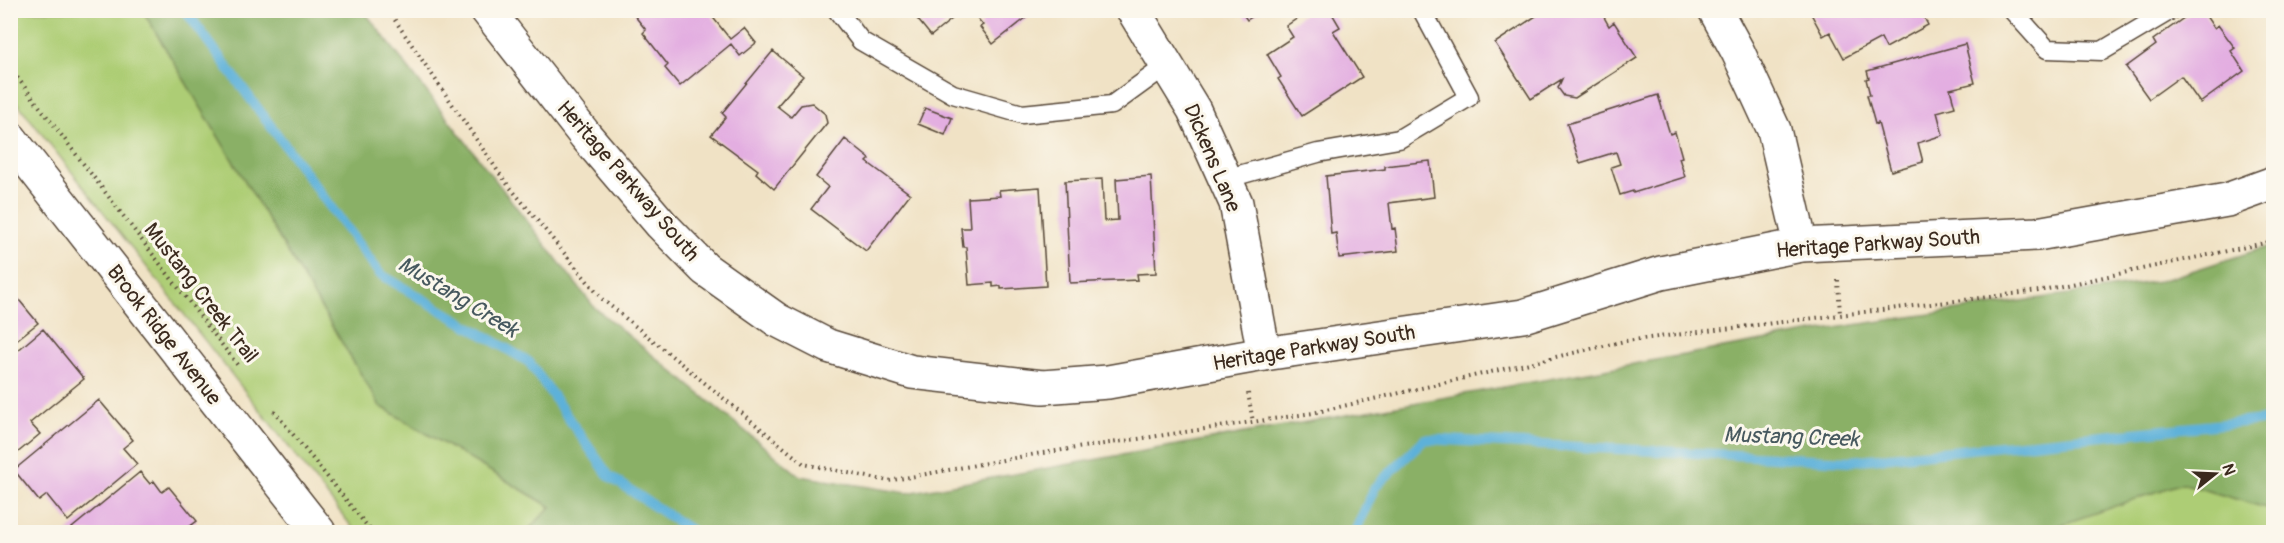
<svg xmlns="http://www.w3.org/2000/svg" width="2284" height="543" font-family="Pangolin,sans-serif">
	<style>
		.green { fill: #adcd75; stroke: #747c4a; stroke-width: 1.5 }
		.forest { fill: #8ab066; stroke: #626d42; stroke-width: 1.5 }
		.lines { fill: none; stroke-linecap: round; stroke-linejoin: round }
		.stream { stroke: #5db1d9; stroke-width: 10 }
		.building { fill: #e3aee1 }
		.lane-casing { stroke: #564637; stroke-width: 21 }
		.street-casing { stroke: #564637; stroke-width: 36 }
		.secondary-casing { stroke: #564637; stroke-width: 36 }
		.path { stroke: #564637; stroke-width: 4; stroke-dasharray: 1.5 4.5; stroke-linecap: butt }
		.lane { stroke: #fff; stroke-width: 18 }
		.street { stroke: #fff; stroke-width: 33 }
		.secondary { stroke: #fff; stroke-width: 33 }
		.labels { text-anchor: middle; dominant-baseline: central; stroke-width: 6; stroke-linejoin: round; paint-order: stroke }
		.street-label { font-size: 21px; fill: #3b2a1e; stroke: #fbf7ec }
		.water-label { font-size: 22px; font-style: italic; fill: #47595f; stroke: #fbf7ec }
	</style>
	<rect width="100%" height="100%" fill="#fbf7ec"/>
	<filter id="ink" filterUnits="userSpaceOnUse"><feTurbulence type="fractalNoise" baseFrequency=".0167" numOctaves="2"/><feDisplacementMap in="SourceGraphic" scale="12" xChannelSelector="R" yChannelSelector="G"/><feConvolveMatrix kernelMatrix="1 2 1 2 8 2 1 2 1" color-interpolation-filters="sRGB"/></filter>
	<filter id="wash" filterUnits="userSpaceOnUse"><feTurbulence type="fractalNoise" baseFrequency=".008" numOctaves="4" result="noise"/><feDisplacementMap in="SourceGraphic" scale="24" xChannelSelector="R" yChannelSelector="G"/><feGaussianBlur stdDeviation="1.35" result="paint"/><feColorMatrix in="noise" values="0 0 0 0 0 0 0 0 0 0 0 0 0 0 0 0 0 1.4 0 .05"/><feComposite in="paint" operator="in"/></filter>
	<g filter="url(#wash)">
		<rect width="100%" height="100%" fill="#f0e2c5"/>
		<path class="green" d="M11 11H143L380 406 551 507 526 532H356L11 95Z
			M2182 483 2273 510V532H2036Z"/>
		<path class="forest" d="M143 11H364L594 307 800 476 907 493 1847 326 2160 281 2273 245V510L2182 483 2040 532H526L551 507 380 406Z"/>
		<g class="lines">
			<path class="stream" d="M185 10 380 274 529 362 609 476 693 532
				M1355 532 1375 487 1425 439 1850 461 2274 419"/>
		</g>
		<g id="blocks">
			<path class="building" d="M640 10H707L730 39 744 28 756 43 740 56 731 44 680 86 665 68 668 65 643 33 646 30 634 15Z
				M910 10H963L931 36Z
				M971 10H1036L993 44 980 27 983 25Z
				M1240 10H1262L1247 20Z
				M1310 10H1330L1340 27 1333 31 1362 77 1302 116 1278 79 1281 77 1267 54 1293 37 1286 26Z
				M1545 10H1600L1609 26 1614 22 1637 58 1575 98 1564 96 1558 88 1562 79 1531 99 1495 43Z
				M1809 10H1920L1928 25 1886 48 1881 38 1844 58 1830 32 1823 36Z
				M2195 10H2202L2214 28 2218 25 2235 48 2231 51 2244 71 2200 103 2181 76 2149 99 2126 67 2156 45 2153 40Z
				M1965 44 1975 83 1950 89 1955 107 1937 112 1943 135 1918 143 1923 162 1891 171 1878 123 1875 124 1867 95H1870L1866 79 1869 78 1867 71Z
				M773 51 803 76 777 106 791 117 801 105 812 103 825 114 827 123 774 189 756 173 758 170 711 135 726 117 722 113Z
				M1658 95 1670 134 1675 132 1682 157 1679 158 1685 177 1633 193V191L1620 195 1611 167 1620 164 1616 152 1580 163 1567 124Z
				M925 108 952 118 945 135 918 124Z
				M845 139 870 159 867 162 910 194 866 251 811 209 828 187 816 177Z
				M1430 161 1434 197 1389 203 1392 229 1395 228 1398 251 1339 258 1336 233 1331 234 1326 176 1385 169V166Z
				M1151 176 1156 273 1137 274 1138 280 1070 283 1065 181 1102 179 1104 221 1118 220 1116 179Z
				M1040 187 1046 286 1001 289V286L993 287V283L969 285 966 247H963L961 228H970L968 198 1000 196 999 190Z
				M10 289 38 323 10 345Z
				M43 329 84 379 30 423 40 434 10 459V407L14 404 10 400V357Z
				M99 400 133 440 123 448 137 464 68 521 47 495 39 501 14 470Z
				M140 472 150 484 154 481 162 492 169 487 197 521 182 532H67Z"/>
		</g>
	</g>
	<g filter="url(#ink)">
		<use href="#blocks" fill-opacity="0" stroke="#564637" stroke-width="1.5"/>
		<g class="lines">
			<defs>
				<path id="lane" d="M837 10 861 41 953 94 1022 114 1112 105 1167 65
					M2012 10 2047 49 2102 51 2171 10
					M1225 179 1318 153 1399 139 1469 97 1422 10"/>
				<path id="street" d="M1133 10 1194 110 1236 203 1264 354
					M1715 10 1738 52 1774 130 1801 245
					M10 138 319 532"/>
				<path id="secondary" d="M487 10 585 135 661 224 705 269 777 320 828 346 912 372 1043 387 1108 382 1264 354 1523 316 1661 273 1801 245 2037 234 2227 200 2274 183"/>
			</defs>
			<use href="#lane" class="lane-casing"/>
			<use href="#street" class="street-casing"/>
			<use href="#secondary" class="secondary-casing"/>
			<path class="path" d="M388 10 504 180 602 299 804 464 888 481 1036 454 1313 413 1625 341 2038 291 2274 241
				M10 68 239 367
				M1838 280 1840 315
				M1248 393 1253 422
				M274 411 372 532"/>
			<use href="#lane" class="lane"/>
			<use href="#street" class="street"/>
			<use href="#secondary" class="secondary"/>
		</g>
	</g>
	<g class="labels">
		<g class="street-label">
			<text transform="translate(1212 158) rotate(67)">Dickens Lane</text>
			<text transform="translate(628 181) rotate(49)">Heritage Parkway South</text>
			<text transform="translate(1878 244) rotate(-4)">Heritage Parkway South</text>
			<text transform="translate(201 293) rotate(52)">Mustang Creek Trail</text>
			<text transform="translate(164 335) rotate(52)">Brook Ridge Avenue</text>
			<text transform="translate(1314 348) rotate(-9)">Heritage Parkway South</text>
		</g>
		<g class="water-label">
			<text transform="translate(458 297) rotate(31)">Mustang Creek</text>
			<text transform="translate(1791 437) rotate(2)">Mustang Creek</text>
		</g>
	</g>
	<rect width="2284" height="543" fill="none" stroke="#fbf7ec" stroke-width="36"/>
	<g transform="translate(2215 474) rotate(72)" stroke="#fbf7ec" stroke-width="4.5" paint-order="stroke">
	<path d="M0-4.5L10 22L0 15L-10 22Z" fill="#3b2a1e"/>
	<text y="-9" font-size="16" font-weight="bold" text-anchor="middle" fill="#3b2a1e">N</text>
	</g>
</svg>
